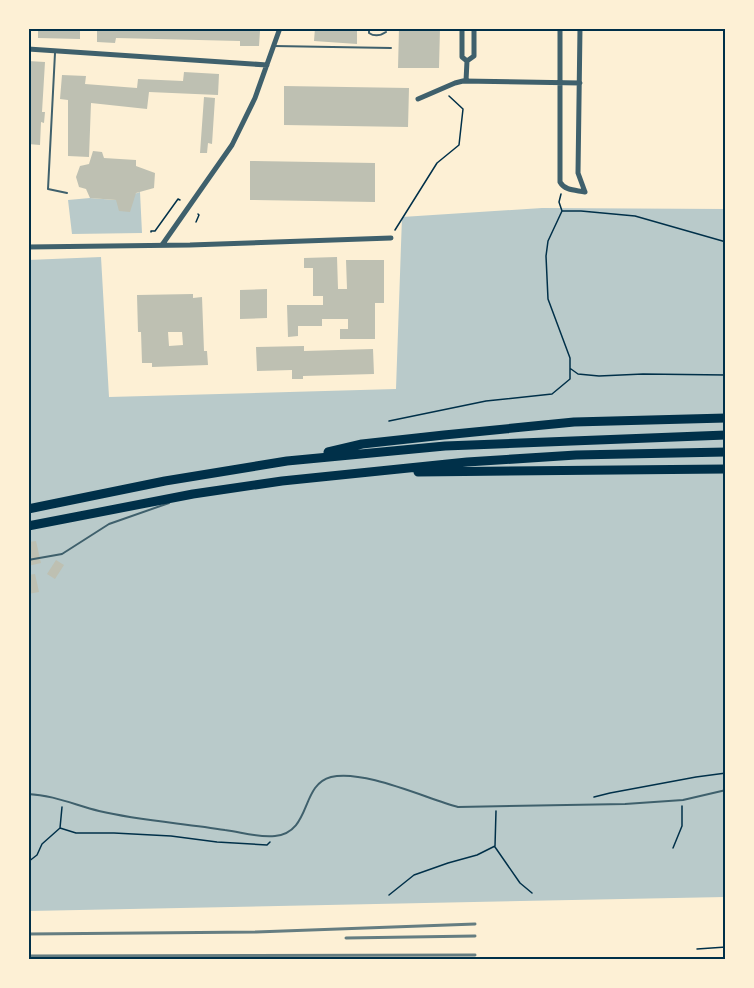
<svg xmlns="http://www.w3.org/2000/svg" width="754" height="988" font-family="'DejaVu Sans',sans-serif">
	<style>
		.green { fill: #b9caca }
		.building { fill: #bec0b2; fill-rule: evenodd }
		.lines { fill: none; stroke-linecap: round; stroke-linejoin: round }
		.path { stroke: #003049; stroke-width: 1.5 }
		.service { stroke: #3f606c; stroke-width: 2 }
		.minor { stroke: #3f606c; stroke-width: 5 }
		.motorway { stroke: #003049; stroke-width: 9 }
		.rail { stroke: #657d81; stroke-width: 3 }
		.neatline { fill: none; stroke: #003049; stroke-width: 2 }
	</style>
	<rect width="100%" height="100%" fill="#fdf0d5"/>
	<path class="green" d="M140 192 142 233 72 234 68 200 90 198 116 200Z
		M542 208 725 209V897L29 911 28 260 101 257 109 397 396 389 402 217Z"/>
	<path class="building" d="M38 28H80V39L38 38Z
		M97 28H263V31H260L259 46H240V41L116 38 115 43 97 42Z
		M315 28H357V44L314 41Z
		M399 28H440L439 68H398Z
		M28 61 45 62 42 112H45L44 123 41 122 40 145 28 144Z
		M184 72 219 74 218 95 149 92 147 109 91 103 89 157 68 156V100L60 99 62 75 86 76 85 84 137 88 138 79 183 81Z
		M284 86 409 88 408 127 284 125Z
		M204 97 215 98 212 144 208 143 207 153H200Z
		M93 151 102 152 104 158 136 160V166L155 173 154 188 136 193 130 212 119 211 116 200 90 198 86 189 79 187 76 177 80 166 89 164Z
		M250 161 375 163V202L250 200Z
		M337 257 338 289H347L346 260H384V303H375V339H340V329H348V319H322V326H298V336L288 337 287 305H323V296H313V268H304V258Z
		M267 289V318L240 319V290Z
		M193 294V298L202 297 204 351H207L208 365 152 367V363H142L141 332H138L137 295ZM168 332H182L183 345 169 346Z
		M304 346V351L373 349 374 374 303 376V379H292V370L257 371 256 347Z
		M36 541 41 563 28 566V542Z
		M56 560 64 565 55 579 47 574Z
		M35 574 39 592 28 594V575Z"/>
	<g class="lines">
		<path class="path" d="M561 194 559 202 562 211H581L635 216 726 242
			M196 222 199 215 198 214
			M395 230 437 163 459 145 463 109 449 96
			M151 232V231H155L178 199 180 200
			M571 369 578 374 599 376 643 374 726 375
			M389 421 486 401 552 394 570 379V358L548 299 546 256 548 241 562 211
			M594 797 610 793 696 777 726 773
			M60 828 76 833H114L171 836 217 842 267 845 270 842
			M495 847 520 883 532 893
			M673 848 682 826V806
			M28 862 37 855 42 844 60 828 62 807
			M389 895 414 875 448 863 477 855 495 846 496 811
			M697 949 726 947"/>
		<path class="service" d="M369 28V33C375 37 380 36 386 32
			M274 46 391 48
			M55 53 48 189 67 193
			M28 560 62 554 109 524 169 503
			M28 794C53 795 75 805 99 811 141 821 183 823 225 830 241 832 258 838 275 836 312 832 300 785 331 777 363 769 425 798 458 807L625 804 683 800 726 790"/>
		<path class="minor" d="M462 28V57L467 61 466 81
			M560 28V182C565 191 576 190 585 192
			M580 28 578 173 585 192
			M28 49 267 65
			M467 61 474 56V28
			M418 99 455 83 463 81 580 83
			M162 245 232 145 255 98 280 28
			M28 247 190 245 391 238"/>
		<path class="motorway" d="M328 452 362 444 444 435 574 422 726 418
			M418 472 726 469
			M28 509 165 481 287 461 445 446 726 435
			M28 526 193 494 282 481 467 462 576 455 726 452"/>
		<path class="rail" d="M28 934 256 932 475 924
			M346 938 475 936
			M28 956 475 955"/>
	</g>
	<rect width="754" height="988" fill="none" stroke="#fdf0d5" stroke-width="60"/>
	<rect x="30" y="30" width="694" height="928" class="neatline"/>
</svg>
